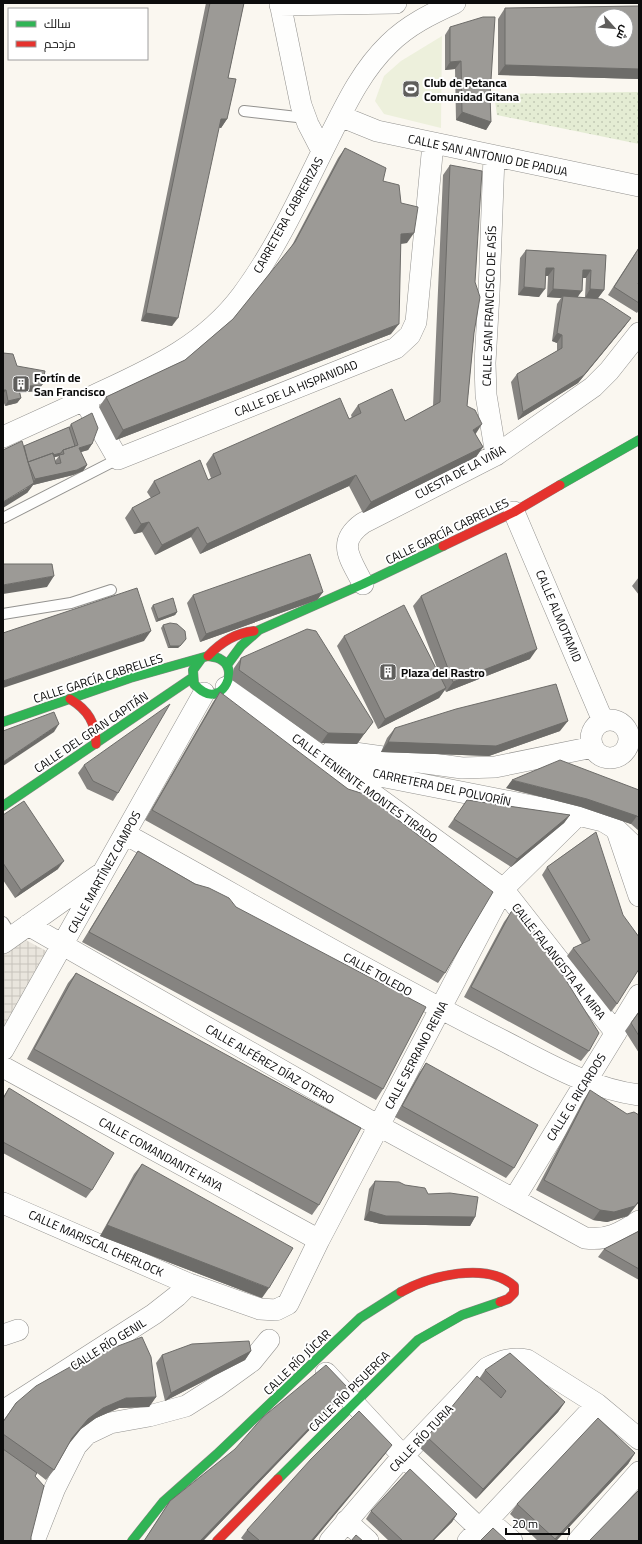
<svg xmlns="http://www.w3.org/2000/svg" width="642" height="1544" font-family="Georgia,Cairo,serif">
	<style>
		.park { fill: url(#park-dots) }
		.pitch { fill: #edf0dc }
		.plaza { fill: url(#plaza-grid) }
		.lines { fill: none; stroke-linecap: round; stroke-linejoin: round }
		.lane-casing { stroke: #93928f; stroke-width: 12 }
		.street-casing { stroke: #93928f; stroke-width: 22 }
		.fast-casing { stroke: #8a8885; stroke-width: 10 }
		.jam-casing { stroke: #8a8885; stroke-width: 10 }
		.lane { stroke: #fefefd; stroke-width: 10 }
		.street { stroke: #fefefd; stroke-width: 21 }
		.fast { stroke: #30b455; stroke-width: 9 }
		.jam { stroke: #e5322d; stroke-width: 9 }
		.wall { fill: #868481; fill-rule: evenodd }
		.shaded-wall { fill: #6d6c69 }
		.building { fill: #9c9a96; stroke: #6d6c69; fill-rule: evenodd }
		.labels { text-anchor: middle; dominant-baseline: central; stroke-width: 4; stroke-linejoin: round; paint-order: stroke }
		.poi-label { font-size: 12px; font-weight: bold; fill: #0c0c0c; stroke: #fff; text-anchor: start }
		.street-label { font-size: 12px; fill: #0c0c0c; stroke: #fff }
	</style>
	<defs>
		<pattern id="park-dots" width="8" height="8" patternUnits="userSpaceOnUse"><rect width="8" height="8" fill="#e4ecd3"/><path d="M2 2h.1M6 6h.1" fill="none" stroke="#c2c9b4" stroke-width="1.8" stroke-linecap="round"/></pattern>
		<pattern id="plaza-grid" width="8" height="8" patternUnits="userSpaceOnUse"><rect width="8" height="8" fill="#e9e5dd"/><path d="M0 4h8M4 0v8" fill="none" stroke="#c7c3bc"/></pattern>
	</defs>
	<rect width="100%" height="100%" fill="#faf7f0"/>
	<path class="park" d="M639 92V144L497 115 494 94Z"/>
	<path class="pitch" d="M442 36 441 128 384 114 375 101 384 76 401 61Z"/>
	<path class="plaza" d="M20 937 52 954 3 1038V950Z"/>
	<g class="lines">
		<defs>
			<path id="lane" d="M244 111 306 118
				M3 518 118 459
				M3 614 71 603 111 590
				M3 922 12 936"/>
			<path id="street" d="M280 3 301 105 308 124 322 151
				M280 5 396 3
				M340 116 377 131 639 186
				M494 156 489 293 485 363 486 395 496 455
				M84 400 118 459 396 348 410 335 416 322 433 144
				M3 437C34 423 64 409 95 395 151 369 204 346 242 295 277 248 302 192 328 140 345 106 361 71 389 44 408 25 431 14 455 3
				M514 512 603 721
				M363 584C351 559 335 543 363 523L496 455 593 387 609 371 639 333
				M226 687 503 889 616 1033
				M591 739a19 19 0 1 1 38 0a19 19 0 1 1-38 0Z
				M333 750 462 768 495 767 593 747
				M340 761 385 777 578 815 603 821 616 829 639 851
				M125 834C245 900 364 970 486 1032 535 1056 584 1088 639 1095
				M618 834 639 896
				M28 925 379 1126 585 1238C607 1241 621 1233 639 1221
				M3 943 99 875
				M3 1050 204 693
				M3 1067 319 1240
				M514 1199 639 995
				M3 1203 189 1284 260 1309 276 1310 288 1304 319 1240 503 889 578 815
				M3 1335 18 1330
				M326 1373 403 1456 480 1529
				M3 1411 154 1314 177 1296 189 1284
				M488 1520 512 1541
				M346 1521 368 1541
				M34 1541 55 1488 76 1446 87 1434 110 1423 149 1416 186 1406 216 1387 252 1361 269 1340
				M330 1541 403 1456 487 1368C501 1361 511 1357 527 1360L597 1404 639 1439
				M468 1541 597 1404
				M578 1541 639 1472"/>
			<path id="fast" d="M560 485 639 440
				M227 665 241 646 259 630 363 584 443 546
				M3 722 130 678 208 656C212 657 217 657 220 659 240 669 223 703 204 692 200 690 197 687 194 684L193 670 201 659
				M3 806 192 678
				M278 1479 418 1340 462 1315 500 1302
				M132 1541 163 1502 217 1454 360 1318 401 1292"/>
			<path id="jam" d="M443 546 514 512 560 485
				M208 656C221 642 235 633 254 631
				M70 699C88 710 96 723 96 744
				M401 1292C430 1276 486 1261 514 1286V1293L508 1299 500 1302
				M217 1541 278 1479"/>
		</defs>
		<use href="#lane" class="lane-casing"/>
		<use href="#street" class="street-casing"/>
		<use href="#fast" class="fast-casing"/>
		<use href="#jam" class="jam-casing"/>
		<use href="#lane" class="lane"/>
		<use href="#street" class="street"/>
		<use href="#fast" class="fast"/>
		<use href="#jam" class="jam"/>
	</g>
	<path class="wall" d="M206 3H244L228 78 227 119 221 128 219 127 172 326 141 321Z
		M639 6V79L498 75V19L505 8Z
		M450 27 490 96 491 122 486 130 456 120 455 69 445 70V35Z
		M345 148 383 181 401 203 407 243 401 244 391 334 116 440 99 407 106 397 185 360 233 319 290 249 338 158Z
		M450 165 475 282 474 333 467 406 475 434 483 447 476 457 363 513 349 486 200 554 191 537 155 555 142 532 134 534 125 518 132 508 151 498 147 492 154 481 208 480 211 478 206 464 213 454 349 419 352 418 351 415 358 405 405 421 433 406 443 175Z
		M639 247V310L637 313 608 295Z
		M526 250 606 255 604 290 598 298 625 326 578 383 518 420 511 382 517 374 557 351V343L552 341 557 304 561 298 547 297 548 276H546L539 297 518 295 520 258ZM583 278H586L585 297H578Z
		M3 353 17 366 38 391 20 392 21 398 17 403 5 406 3 400Z
		M71 424 92 444 88 450 80 452 87 465 83 471 73 475 33 485 27 493 24 446 69 427ZM59 456 55 461 54 457Z
		M639 577V595L632 586Z
		M323 592 317 600 200 642 187 603 193 595Z
		M421 596 530 659 446 692 445 690 439 698 378 729 337 646 344 636 439 673 413 606Z
		M153 605 177 612 175 615 156 622 151 608Z
		M163 625 186 639 178 648H168L161 628Z
		M241 658 373 722 357 744 321 743 232 680 234 668Z
		M220 692 445 973 438 983 145 820 213 702Z
		M395 728 560 731 489 756 381 752 387 738Z
		M84 765 118 793 113 801 87 789 78 773Z
		M506 788 639 790V831L631 824 581 807Z
		M467 800 570 815 564 823 511 867 448 827Z
		M3 815 58 869 15 898 3 880Z
		M596 832 617 1004 611 1012 567 956 573 948 582 944 542 875 547 867Z
		M138 851 236 907 383 1089 376 1100 82 942 131 862Z
		M511 912 589 1051 581 1061 464 997 504 922Z
		M76 973 319 1205 312 1215 27 1059 68 983Z
		M639 1011V1053L625 1031Z
		M426 1063 514 1168 506 1178 395 1117 419 1073Z
		M9 1088 92 1190 86 1198 3 1153V1097Z
		M590 1090 628 1216 607 1222 593 1220 536 1190 583 1101Z
		M142 1164 262 1298 100 1236 134 1174Z
		M375 1181 405 1185 428 1194 475 1217 470 1226 381 1224 364 1220 369 1189Z
		M639 1231V1280L598 1257 604 1249Z
		M251 1351 245 1360 165 1401 156 1363 162 1355Z
		M485 1370 565 1402 558 1412 476 1499 420 1448 427 1437 479 1379Z
		M348 1388 340 1398 203 1541H144L170 1501Z
		M156 1397 149 1407 119 1408 96 1418 81 1429 69 1444 54 1470 46 1480 37 1473 35 1476 31 1537 3 1541V1421L16 1403Z
		M386 1453 313 1541H245L241 1538 247 1530Z
		M635 1453 628 1464 556 1541H538L510 1514 517 1504Z
		M371 1511 457 1514 452 1522 433 1541H389L366 1519Z"/>
	<path class="shaded-wall" d="M461 61 455 69 445 70 450 62Z
		M505 65 639 69V79L498 75Z
		M462 112 491 122 486 130 456 120Z
		M221 119H227L221 128 215 127Z
		M414 233 407 243 394 244 401 234Z
		M546 268H554L548 276H540Z
		M583 270H591L586 278H577Z
		M524 287 545 289 539 297 518 295Z
		M553 289 582 291 576 299 563 296 561 298 547 297Z
		M590 289 604 290 598 298H585Z
		M146 313 178 318 172 326 141 321Z
		M631 318 625 326 578 383 518 420 523 412Z
		M399 324 391 334 116 440 123 430Z
		M557 333 562 335 557 343 552 341Z
		M42 385 38 391 15 393 18 387Z
		M3 390H6L3 394Z
		M21 398 17 403 5 406 8 401Z
		M482 424 475 435 473 430Z
		M92 444 88 450 75 454 79 448Z
		M483 447 476 457 363 513 371 502Z
		M61 453 59 456 30 465 29 464Z
		M87 465 83 471 73 475 33 485 27 493 3 508V502L32 485 35 479Z
		M356 475 349 486 200 554 207 544Z
		M149 522 142 532 134 534 141 524Z
		M198 527 191 537 155 555 162 545Z
		M54 576 47 587 3 594V585Z
		M323 592 317 600 200 642 206 634Z
		M177 612 175 615 156 622 158 619Z
		M151 631 144 641 3 688V681Z
		M186 639 178 648H168L170 646Z
		M537 649 530 659 446 692 453 682Z
		M446 688 439 698 378 729 385 719Z
		M568 721 560 731 489 756 381 752 388 742Z
		M59 724 54 732 3 766V762Z
		M328 733 364 734 357 744 321 743Z
		M512 780 587 799 637 816 631 824 581 807 506 788Z
		M570 815 564 823 511 867 517 859Z
		M64 861 58 869 15 898 21 890Z
		M639 1201V1202L628 1216 607 1222 593 1220 600 1210Z
		M369 1211 475 1217 470 1226 381 1224 364 1220Z
		M107 1225 269 1288 262 1298 100 1236Z
		M251 1351 245 1360 165 1401 171 1393Z
		M348 1388 340 1398 203 1541H200Z
		M156 1397 149 1407 119 1408 96 1418 81 1429 65 1448 72 1438 88 1419 103 1408 126 1398Z
		M565 1402 558 1412 476 1499 483 1489Z
		M392 1445 386 1453 313 1541H311Z
		M635 1453 628 1464 556 1541H554Z
		M457 1514 452 1522 433 1541H432Z"/>
	<path class="building" d="M210 3H244L228 78 236 79 227 119H221L178 318 146 313Z
		M639 6V69L505 65V8ZM602 16H626V40H602Z
		M483 17H495L490 96 491 122 462 112 461 61 450 62V27Z
		M345 148 386 168 383 181 399 185 401 203 418 207 414 233 401 234 399 324 123 430 106 397 185 360 233 319 295 242Z
		M450 165 482 171 475 282 480 297 474 333 467 406 475 410 482 424 473 430 483 447 371 502 356 475 207 544 198 527 162 545 149 522 141 524 132 508 160 493 154 481 200 460 208 480 221 474 213 454 340 398 349 419 361 413 358 405 392 389 405 421 440 402Z
		M639 248V282L638 284 639 285V303L614 287Z
		M526 250 606 255 604 290 590 289 591 270H583L582 291 553 289 554 268H546L545 289 524 287Z
		M563 296 602 299 631 318 584 375 523 412 517 374 562 348V335L557 333Z
		M3 353 13 354 17 366 45 371 42 385 18 387 21 398 8 401 6 390H3Z
		M92 413 98 428 92 444 79 448 87 465 77 470 35 479 28 462 53 453 56 464 61 463 59 455 64 454 63 450 78 445 71 424Z
		M69 427 75 446 63 450 61 453 53 455V453L28 462 24 446Z
		M22 441 34 483 3 502V450Z
		M506 553 537 649 453 682 421 596Z
		M310 554 323 592 206 634 193 595Z
		M3 564H52L54 576 3 585Z
		M137 588 151 631 3 681V633Z
		M173 598 177 612 158 619 153 605Z
		M404 605 446 688 385 719 344 636Z
		M170 623 177 624 185 631 186 639 180 646H170L163 625Z
		M307 629 316 631 373 722 364 734 328 733 239 670 241 658Z
		M556 684 568 721 496 746 388 742 395 728 456 709Z
		M220 692 348 789 364 794 493 892 445 973 152 810Z
		M170 704 118 793 93 781 84 765Z
		M54 712 59 724 3 762V731Z
		M560 760 639 790V818L637 816 587 799 512 780Z
		M467 800 570 815 517 859 454 819Z
		M24 801 64 861 21 890 3 863V815Z
		M596 832 623 915 639 937V969L617 1004 573 948 590 940 547 867Z
		M138 851 195 884 209 888 229 898 236 907 426 1007 383 1089 89 932Z
		M520 907 599 1033 589 1051 471 987 511 912Z
		M76 973 361 1128 319 1205 34 1049Z
		M639 1012V1036L631 1023Z
		M426 1063 538 1125 514 1168 402 1106Z
		M9 1088 114 1153 92 1190 3 1142V1099Z
		M590 1090 627 1114 634 1112 639 1115V1201L635 1206 614 1212 600 1210 544 1180Z
		M142 1164 293 1248 269 1288 107 1225Z
		M375 1181 399 1182 405 1185 425 1188 428 1194 450 1193 478 1197 475 1217 386 1216 369 1211Z
		M639 1231V1269L604 1249Z
		M142 1337 151 1357 156 1397 126 1398 103 1408 88 1419 72 1438 54 1470 3 1434V1422L16 1403 36 1386 86 1358Z
		M249 1341 251 1351 171 1393 162 1355 192 1344Z
		M510 1353 565 1402 483 1489 427 1437 477 1376 501 1398 506 1391 485 1370Z
		M326 1365 348 1388 200 1541H144L170 1501 235 1449 263 1417Z
		M359 1411 392 1445 311 1541H260L247 1530 311 1459Z
		M598 1418 635 1453 555 1539 517 1504Z
		M3 1449 37 1473 35 1476 44 1486 31 1537V1541H3Z
		M410 1469 457 1514 432 1541H403L371 1511Z
		M639 1490V1541H589Z
		M493 1528 507 1541H480Z
		M356 1535 363 1541H351Z"/>
	<defs>
		<symbol id="stadium-square" viewBox="-11 -11 22 22"><rect x="-9" y="-9" width="18" height="18" rx="4" fill="#5f5e5c" stroke="#fff"/><path d="M0-5a6.5 5 0 1 0 0 10a6.5 5 0 1 0 0-10ZM-3.5-1.8h7v3.6h-7Z" fill="#fff"/></symbol>
		<symbol id="building-square" viewBox="-11 -11 22 22"><rect x="-9" y="-9" width="18" height="18" rx="4" fill="#5f5e5c" stroke="#fff"/><path d="M-4-6H4V6H1V3H-1V6H-4ZM-2.5-4.3h1.7v1.8h-1.7ZM.8-4.3h1.7v1.8H.8ZM-2.5-1h1.7V.8h-1.7ZM.8-1h1.7V.8H.8Z" fill="#fff"/></symbol>
	</defs>
	<g fill-rule="evenodd">
		<use href="#stadium-square" x="401" y="79" width="20" height="20"/>
		<use href="#building-square" x="11" y="374" width="20" height="20"/>
		<use href="#building-square" x="378" y="662" width="20" height="20"/>
	</g>
	<g class="labels">
		<g class="poi-label">
			<text x="424" y="82">Club de Petanca<tspan x="424" dy="14">Comunidad Gitana</tspan></text>
			<text x="34" y="377">Fortín de<tspan x="34" dy="14">San Francisco</tspan></text>
			<text x="401" y="672">Plaza del Rastro</text>
		</g>
		<g class="street-label">
			<text transform="translate(488 155) rotate(12)">CALLE SAN ANTONIO DE PADUA</text>
			<text transform="translate(288 215) rotate(-61)">CARRETERA CABRERIZAS</text>
			<text transform="translate(489 306) rotate(-88)">CALLE SAN FRANCISCO DE ASÍS</text>
			<text transform="translate(296 388) rotate(-22)">CALLE DE LA HISPANIDAD</text>
			<text transform="translate(460 472) rotate(-28)">CUESTA DE LA VIÑA</text>
			<text transform="translate(447 531) rotate(-26)">CALLE GARCÍA CABRELLES</text>
			<text transform="translate(559 616) rotate(67)">CALLE ALMOTAMID</text>
			<text transform="translate(98 678) rotate(-18)">CALLE GARCÍA CABRELLES</text>
			<text transform="translate(91 732) rotate(-34)">CALLE DEL GRAN CAPITÁN</text>
			<text transform="translate(442 787) rotate(12)">CARRETERA DEL POLVORÍN</text>
			<text transform="translate(365 788) rotate(36)">CALLE TENIENTE MONTES TIRADO</text>
			<text transform="translate(104 872) rotate(-61)">CALLE MARTÍNEZ CAMPOS</text>
			<text transform="translate(559 961) rotate(52)">CALLE FALANGISTA AL MIRA</text>
			<text transform="translate(378 974) rotate(29)">CALLE TOLEDO</text>
			<text transform="translate(416 1055) rotate(-62)">CALLE SERRANO REINA</text>
			<text transform="translate(270 1064) rotate(30)">CALLE ALFÉREZ DÍAZ OTERO</text>
			<text transform="translate(576 1097) rotate(-58)">CALLE G. RICARDOS</text>
			<text transform="translate(161 1154) rotate(29)">CALLE COMANDANTE HAYA</text>
			<text transform="translate(96 1243) rotate(24)">CALLE MARISCAL CHERLOCK</text>
			<text transform="translate(108 1344) rotate(-32)">CALLE RÍO GENIL</text>
			<text transform="translate(297 1362) rotate(-44)">CALLE RÍO JÚCAR</text>
			<text transform="translate(349 1391) rotate(-45)">CALLE RÍO PISUERGA</text>
			<text transform="translate(421 1438) rotate(-47)">CALLE RÍO TURIA</text>
		</g>
	</g>
	<rect width="642" height="1544" fill="none" stroke="#0c0c0c" stroke-width="8"/>
	<rect x="8" y="8" width="140" height="52" fill="#ffffff" stroke="#9e9e9e"/>
	<rect x="16" y="21" width="20" height="6" fill="#30b455" stroke="#9e9e9e"/>
	<text x="44" y="28" font-size="12" fill="#0c0c0c">سالك</text>
	<rect x="16" y="41" width="20" height="6" fill="#e5322d" stroke="#9e9e9e"/>
	<text x="44" y="48" font-size="12" fill="#0c0c0c">مزدحم</text>
	<g transform="translate(614 28) rotate(117)"><circle r="19" fill="#ffffff" stroke="#9e9e9e"/>
	<path d="M0-3L7 15L0 10L-7 15Z" fill="#5f5e5c"/>
	<text y="-6" font-size="11" font-weight="bold" text-anchor="middle" fill="#0c0c0c">ش</text>
	</g>
	<path d="M506 1528v6h63v-6" fill="none" stroke="#0c0c0c" stroke-width="2"/>
	<text x="512" y="1528" font-size="12" fill="#0c0c0c" stroke="#ffffff" stroke-width="3" paint-order="stroke">20 m</text>
</svg>
